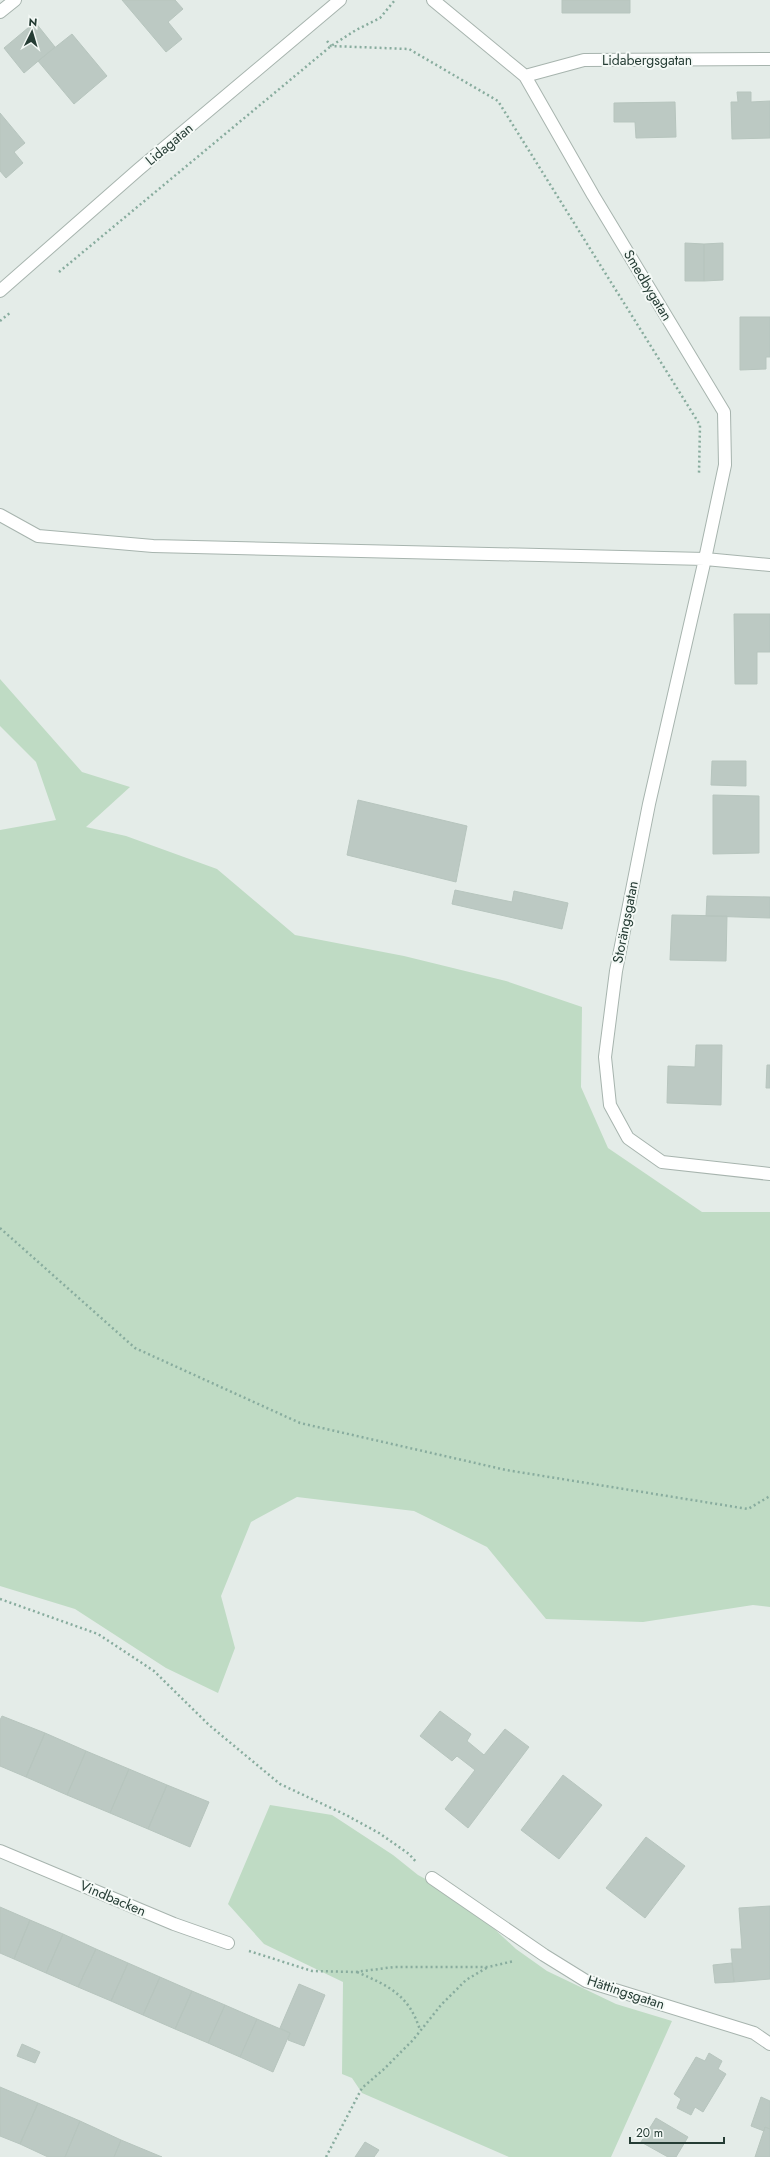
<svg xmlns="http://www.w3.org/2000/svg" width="770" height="2157" font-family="Jost,sans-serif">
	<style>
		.green { fill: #bfdbc4 }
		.building { fill: #bcc9c3; stroke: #b7c5be }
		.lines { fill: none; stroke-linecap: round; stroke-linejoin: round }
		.street-casing { stroke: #a7b4ae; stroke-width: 14 }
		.path { stroke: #88ac9e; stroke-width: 2.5; stroke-dasharray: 2 3; stroke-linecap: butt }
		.street { stroke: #fff; stroke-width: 12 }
		.labels { text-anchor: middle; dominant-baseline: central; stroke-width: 4; stroke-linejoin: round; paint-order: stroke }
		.street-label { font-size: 14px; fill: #253c34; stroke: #f4f9f6 }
	</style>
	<rect width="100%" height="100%" fill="#e4ece8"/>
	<path class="green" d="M0 679 82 772 130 787 86 827 126 836 217 869 295 935 404 956 506 981 582 1007 581 1087 608 1148 702 1212H770V1607L753 1605 643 1622 546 1619 487 1547 414 1511 297 1497 251 1522 221 1596 235 1648 218 1693 166 1668 75 1609 0 1586V830L56 820 36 762 0 726Z
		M270 1805 332 1815 393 1855 418 1875 461 1898 516 1949 547 1971 616 2004 672 2021 611 2157H509L362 2093 352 2078 342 2074 343 1982 264 1944 228 1904Z"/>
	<path class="building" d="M122 0H175L183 9 168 22 182 39 166 52Z
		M562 0H630V13H562Z
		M35 22 55 47 24 73 4 48Z
		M72 34 107 76 74 104 38 61Z
		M737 92H751V102L770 101V138L732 139 731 102H738Z
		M675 102 676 137 636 138 635 122H614V103Z
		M0 113 25 143 14 152 23 163 6 178 0 171Z
		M685 243 704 244V281H685Z
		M723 243V280L704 281V244Z
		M740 317H770V357H766V369L740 370Z
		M734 614H770V652H757V684H735Z
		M712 761H746V786L711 785Z
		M713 795 759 796V853L713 854Z
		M358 800 467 826 456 882 347 855Z
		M455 890 512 902 514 891 568 903 562 929 452 904Z
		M707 896 770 897V918L706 916Z
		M672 915 727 916 726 961 670 960Z
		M696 1045H722L721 1105 667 1103 668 1066 695 1067Z
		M767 1065H770V1088H766Z
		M440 1711 471 1734 467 1741 484 1755 505 1729 529 1747 468 1828 445 1809 475 1770 457 1756 452 1761 420 1736Z
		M2 1716 45 1733 26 1777 0 1766V1720Z
		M45 1733 86 1751 67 1795 26 1777Z
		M86 1751 129 1769 110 1813 67 1795Z
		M129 1769 167 1785 148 1829 110 1813Z
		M563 1775 602 1805 559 1859 521 1830Z
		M167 1785 209 1802 190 1847 148 1829Z
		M646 1837 685 1866 645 1918 606 1888Z
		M770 1906V1979L734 1982 731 1949H742L739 1908Z
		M0 1907 30 1920 14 1959 0 1953Z
		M30 1920 63 1934 46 1973 14 1959Z
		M63 1934 96 1949 78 1987 46 1973Z
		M96 1949 128 1963 111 2001 78 1987Z
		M128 1963 160 1977 143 2015 111 2001Z
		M732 1963 734 1982 715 1983 713 1965Z
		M160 1977 192 1991 175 2029 143 2015Z
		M299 1984 325 1995 304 2046 288 2040 290 2033 280 2028Z
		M192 1991 225 2005 208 2043 175 2029Z
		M225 2005 257 2019 240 2057 208 2043Z
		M257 2019 290 2033 273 2072 240 2057Z
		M22 2044 40 2052 35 2063 17 2056Z
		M709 2053 722 2061 718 2069 726 2074 703 2112 695 2107 691 2115 677 2108 681 2099 674 2094 696 2057 705 2061Z
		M0 2087 38 2103 20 2144 0 2136Z
		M761 2097 770 2101V2129L765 2127 764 2131 751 2126Z
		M38 2103 80 2121 65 2157H48L20 2144Z
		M656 2118 688 2137 676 2157H668L641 2142Z
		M80 2121 121 2140 114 2157H65Z
		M765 2127 770 2129V2157H755Z
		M121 2140 162 2157H114Z
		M365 2142 379 2150 374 2157H355Z"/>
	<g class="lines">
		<defs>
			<path id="street" d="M433 0 525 76 593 195 724 412 725 465 705 559 770 565
				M0 12 15 0
				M525 76 584 60 770 59
				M0 291 139 169 340 0
				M0 515 38 536 153 546 705 559 649 804 616 971 605 1057 610 1105 628 1138 662 1162 770 1174
				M0 1851 174 1924 228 1943
				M432 1878 544 1955 586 1981 754 2033 770 2044"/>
		</defs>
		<use href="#street" class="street-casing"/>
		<path class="path" d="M327 41 331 46 409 49 498 101 700 425 699 473
			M59 272 331 46 356 30 380 18 395 0
			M0 321 11 312
			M0 1228 135 1348 300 1423 506 1470 748 1509 770 1496
			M0 1599 98 1634 154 1671 209 1725 280 1784 346 1815 379 1833 409 1854 417 1863
			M249 1951 312 1971 356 1972 394 1967H488L514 1961
			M357 1972C389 1986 409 1995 420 2030
			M326 2157 362 2088 383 2070 413 2040 441 2005 466 1980 488 1967"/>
		<use href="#street" class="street"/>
	</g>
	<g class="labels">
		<g class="street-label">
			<text x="647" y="60">Lidabergsgatan</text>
			<text transform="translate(169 144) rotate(-40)">Lidagatan</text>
			<text transform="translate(648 285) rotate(59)">Smedbygatan</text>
			<text transform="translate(625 922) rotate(-79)">Storängsgatan</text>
			<text transform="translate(113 1898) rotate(23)">Vindbacken</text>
			<text transform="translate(626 1992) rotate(18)">Hättingsgatan</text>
		</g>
	</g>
	<g transform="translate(32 32) rotate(5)" stroke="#f4f9f6" stroke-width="3" paint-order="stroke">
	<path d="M0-3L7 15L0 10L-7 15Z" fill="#253c34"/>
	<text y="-6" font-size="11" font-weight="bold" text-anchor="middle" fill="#253c34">N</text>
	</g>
	<path d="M630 2137v6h94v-6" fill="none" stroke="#253c34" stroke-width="2"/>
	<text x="636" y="2137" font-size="12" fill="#253c34" stroke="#f4f9f6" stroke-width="3" paint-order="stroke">20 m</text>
</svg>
